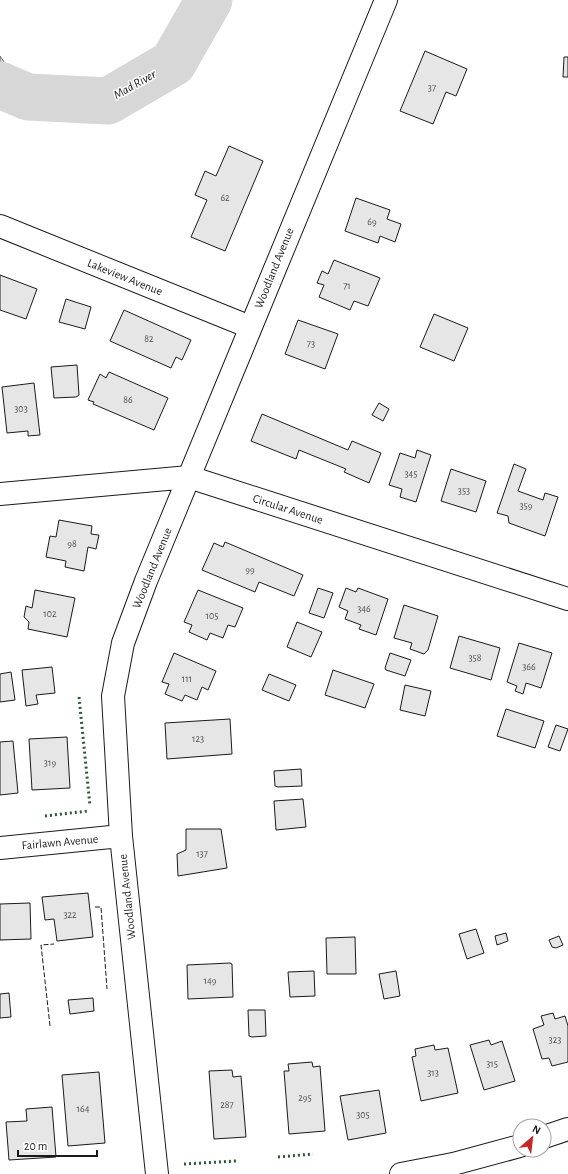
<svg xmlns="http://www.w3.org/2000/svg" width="568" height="1174" font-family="'Alegreya Sans',sans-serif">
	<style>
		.water { fill: #d7d7d7; stroke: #6a6a6a }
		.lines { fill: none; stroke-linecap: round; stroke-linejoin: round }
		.river { stroke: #d7d7d7; stroke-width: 47 }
		.building { fill: #e6e6e6; stroke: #1a1a1a }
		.street-casing { stroke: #1a1a1a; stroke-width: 24 }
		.secondary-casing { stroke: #1a1a1a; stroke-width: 24 }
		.street { stroke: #fff; stroke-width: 22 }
		.secondary { stroke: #fff; stroke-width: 22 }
		.hedge { stroke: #2b5a34; stroke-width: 3; stroke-dasharray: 2 3; stroke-linecap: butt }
		.fence { stroke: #1a1a1a; stroke-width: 1; stroke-dasharray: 5 2; stroke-linecap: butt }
		.labels { text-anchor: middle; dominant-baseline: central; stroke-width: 3; stroke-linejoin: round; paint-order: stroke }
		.number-label { font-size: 10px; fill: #4d4d4d }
		.street-label { font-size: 12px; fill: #1a1a1a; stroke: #fff }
		.water-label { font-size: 13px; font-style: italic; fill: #1a1a1a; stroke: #fff }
	</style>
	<rect width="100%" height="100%" fill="#fff"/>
	<path class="water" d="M0 56 28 97 16 105 0 102Z"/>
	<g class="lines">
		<path class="river" d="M0 85 28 97 108 101 173 63 209 0"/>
	</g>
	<path class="building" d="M425 51 467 69 456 96 446 92 433 124 400 111Z
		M564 57H568V77H563Z
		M229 146 263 161 225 251 191 237 207 200 195 195 205 171 216 176Z
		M356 198 390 210 387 219 401 224 395 242 380 236 378 243 345 231Z
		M334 260 380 278 368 306 354 301 350 310 319 297 324 285 317 283 322 271 328 274Z
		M0 275 37 289 26 319 0 310Z
		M66 299 91 307 85 329 59 322Z
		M124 310 191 340 182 360 176 357 171 368 110 341Z
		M434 314 468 328 454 361 420 347Z
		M298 320 338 334 325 369 285 354Z
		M77 365 79 395 76 397 54 398 51 367Z
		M109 372 168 398 154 430 93 404 94 402 88 400 100 374 106 378Z
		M34 383 40 435 28 436V431L7 433 2 387Z
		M379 403 389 409 383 421 372 415Z
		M262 414 348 450 352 441 381 453 369 483 344 472 346 469 299 450 296 459 251 441Z
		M417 450 431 455 416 502 400 497 402 489 389 485 400 453 415 458Z
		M514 464 526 469 518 491 543 500 545 493 558 497 545 536 509 523 508 516 497 513Z
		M451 469 486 481 476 512 441 501Z
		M59 520 92 526 91 534 99 535 96 549 88 547 84 571 65 567 66 561 46 557 50 536 56 537Z
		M225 542 303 575 294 596 259 582 255 592 202 570 214 543 223 547Z
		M318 588 333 593 324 618 309 613Z
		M346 588 356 592 358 588 388 599 376 635 359 629 361 625 345 619 348 611 339 607Z
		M35 590 75 598 67 637 28 629 29 622 24 617 26 606 32 608Z
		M198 590 243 608 235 627 228 625 223 638 210 633 207 640 189 632 192 625 184 622Z
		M404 605 438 616 428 650 424 654 410 649 412 643 394 638Z
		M297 622 322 632 311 657 287 647Z
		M459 636 500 648 491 680 450 668Z
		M519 643 552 653 541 688 526 683 523 694 515 691 517 686 507 682Z
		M174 653 216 671 208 690 202 687 197 700 185 695 182 701 165 694 169 684 162 682Z
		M390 653 411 660 405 676 386 670 385 668Z
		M52 667 55 693 36 695 38 704 26 706 22 670Z
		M333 670 374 684 365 708 325 695Z
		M11 672 15 700 0 702V674Z
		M269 674 296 685 289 701 262 690Z
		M405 685 431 691 425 716 400 710Z
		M506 709 544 721 535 748 497 736Z
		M230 719 232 754 167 759 165 723Z
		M556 725 568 729 560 751 548 747Z
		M67 737 70 788 32 790 29 739Z
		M13 741 18 793 0 795V742Z
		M301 769 302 786 278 787 275 786 274 771Z
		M303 799 306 827 276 830 274 801Z
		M186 829H221L227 868 178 876 177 854 186 850Z
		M88 893 93 937 57 941 54 919 45 920 42 897Z
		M30 903 31 939 0 940V904Z
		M476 929 484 953 467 959 459 934Z
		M506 933 508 941 497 945 495 936Z
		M559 936 563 945 556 948 552 947 549 940Z
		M355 937 356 974H327L326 938Z
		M230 963 232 964 233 997 188 999 187 965Z
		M314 971 315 996 290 997 288 972Z
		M396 971 400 996 384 999 379 974Z
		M9 993 11 1017 0 1018V994Z
		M93 998 94 1011 70 1014 68 1000Z
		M248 1010H265L266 1036 252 1037 249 1036Z
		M553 1013 555 1019 565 1016 568 1026V1062L552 1066 549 1058 542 1059 533 1029 544 1025 541 1016Z
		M489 1040 491 1045 502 1041 515 1081 484 1090 470 1045Z
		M434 1045 435 1050 448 1048 458 1093 421 1101 412 1057 416 1056 415 1049Z
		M312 1062 313 1067 320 1066 325 1131 289 1134 284 1071H289L288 1064Z
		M232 1070 233 1077 241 1076 246 1137 214 1139 209 1071Z
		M99 1072 105 1143 68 1146 62 1075Z
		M379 1090 386 1133 348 1140 340 1096Z
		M52 1107 56 1157 9 1160 6 1122 27 1121 26 1109Z"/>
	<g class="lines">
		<defs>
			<path id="street" d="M0 226 250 327
				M0 494 189 477 568 599
				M0 848 121 836
				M157 1174 121 836 113 696 123 643 146 581 386 0"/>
			<path id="secondary" d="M544 1137 568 1129
				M401 1174 453 1164 520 1146"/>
		</defs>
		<use href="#street" class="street-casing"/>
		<use href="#secondary" class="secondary-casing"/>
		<use href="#street" class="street"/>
		<use href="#secondary" class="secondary"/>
		<path class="hedge" d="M79 697 90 806
			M45 816 88 811
			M278 1157 313 1154
			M184 1164 236 1161"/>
		<path class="fence" d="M95 907H101L107 989
			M50 1026 41 945 54 944"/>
	</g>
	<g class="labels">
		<g class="number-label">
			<text x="432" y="88">37</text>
			<text x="225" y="198">62</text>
			<text x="372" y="222">69</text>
			<text x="347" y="286">71</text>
			<text x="149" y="339">82</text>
			<text x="311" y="344">73</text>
			<text x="128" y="400">86</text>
			<text x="21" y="409">303</text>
			<text x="411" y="474">345</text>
			<text x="464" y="491">353</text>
			<text x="526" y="506">359</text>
			<text x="72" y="544">98</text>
			<text x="250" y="570">99</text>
			<text x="364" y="609">346</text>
			<text x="50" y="614">102</text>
			<text x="212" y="616">105</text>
			<text x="475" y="658">358</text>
			<text x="529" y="667">366</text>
			<text x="187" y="679">111</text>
			<text x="198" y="739">123</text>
			<text x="50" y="763">319</text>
			<text x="202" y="854">137</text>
			<text x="70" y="915">322</text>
			<text x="210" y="981">149</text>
			<text x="555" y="1040">323</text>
			<text x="492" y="1064">315</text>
			<text x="433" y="1073">313</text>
			<text x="305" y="1098">295</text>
			<text x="227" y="1105">287</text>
			<text x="83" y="1109">164</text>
			<text x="363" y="1115">305</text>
		</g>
		<g class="street-label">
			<text transform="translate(274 268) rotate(-68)">Woodland Avenue</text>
			<text transform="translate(125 277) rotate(22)">Lakeview Avenue</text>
			<text transform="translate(288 509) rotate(18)">Circular Avenue</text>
			<text transform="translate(152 568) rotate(-68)">Woodland Avenue</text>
			<text transform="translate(60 842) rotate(-5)">Fairlawn Avenue</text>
			<text transform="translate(127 897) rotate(-96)">Woodland Avenue</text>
		</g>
		<g class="water-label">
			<text transform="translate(135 85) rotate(-30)">Mad River</text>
		</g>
	</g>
	<g transform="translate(532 1138) rotate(28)"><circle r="19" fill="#ffffff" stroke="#a3a3a3"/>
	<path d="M0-3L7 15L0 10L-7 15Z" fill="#c62828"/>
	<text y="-6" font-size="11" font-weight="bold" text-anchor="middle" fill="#1a1a1a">N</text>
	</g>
	<path d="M18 1150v6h79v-6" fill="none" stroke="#1a1a1a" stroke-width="2"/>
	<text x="24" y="1150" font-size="12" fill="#1a1a1a" stroke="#ffffff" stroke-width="3" paint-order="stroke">20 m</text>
</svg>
